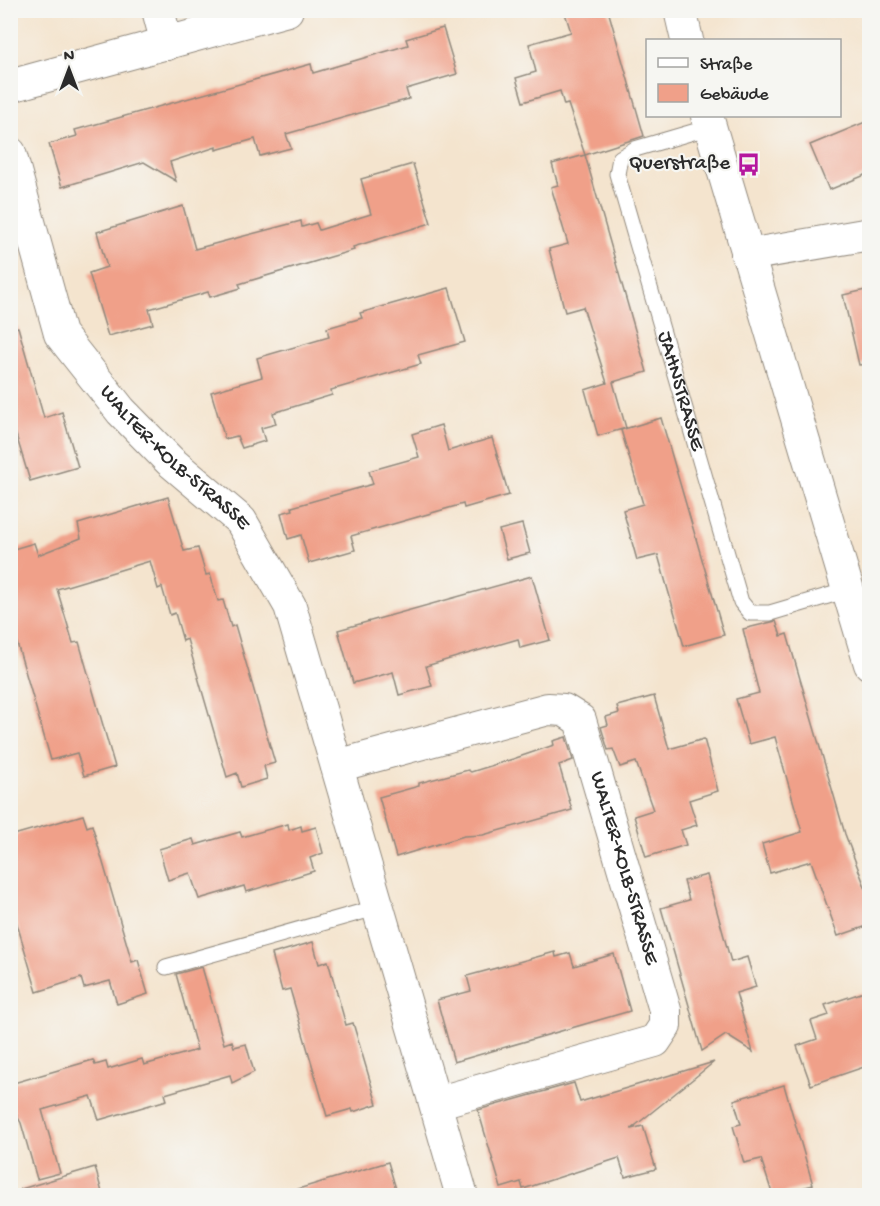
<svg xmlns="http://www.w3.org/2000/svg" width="880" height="1206" font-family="'Gochi Hand',sans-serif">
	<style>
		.building { fill: #f0a089 }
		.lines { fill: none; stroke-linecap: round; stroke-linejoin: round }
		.lane-casing { stroke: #90887c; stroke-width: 17 }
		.street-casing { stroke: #90887c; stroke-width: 34 }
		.lane { stroke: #fff; stroke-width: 15 }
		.street { stroke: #fff; stroke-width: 32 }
		.labels { text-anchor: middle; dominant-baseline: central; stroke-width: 4.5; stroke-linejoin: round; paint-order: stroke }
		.poi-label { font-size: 21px; fill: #2b2b2b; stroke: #f6f6f2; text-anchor: end }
		.street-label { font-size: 21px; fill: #2b2b2b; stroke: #f6f6f2 }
	</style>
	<rect width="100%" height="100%" fill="#f6f6f2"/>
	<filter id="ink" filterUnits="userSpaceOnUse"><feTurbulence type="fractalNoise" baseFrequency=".0167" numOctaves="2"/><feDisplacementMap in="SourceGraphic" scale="12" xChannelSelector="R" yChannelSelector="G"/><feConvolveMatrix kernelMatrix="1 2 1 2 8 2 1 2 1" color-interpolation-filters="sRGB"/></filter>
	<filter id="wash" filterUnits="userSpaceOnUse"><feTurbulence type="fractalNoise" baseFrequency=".008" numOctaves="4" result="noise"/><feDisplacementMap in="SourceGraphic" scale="24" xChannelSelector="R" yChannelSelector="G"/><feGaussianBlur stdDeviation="1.35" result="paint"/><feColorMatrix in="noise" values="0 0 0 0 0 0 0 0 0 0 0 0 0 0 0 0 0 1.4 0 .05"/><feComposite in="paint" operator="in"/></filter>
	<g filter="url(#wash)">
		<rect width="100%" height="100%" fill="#f4e4ce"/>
		<g id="blocks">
			<path class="building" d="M564 10H608L644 136 585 155 568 104 564 105 560 91 523 102 516 78 536 72 529 44 571 32Z
				M443 28 457 74 406 89 409 99 286 134 291 148 260 156 255 139 216 150V147L170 162 176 181 144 162 62 187 49 144 77 136 75 130 311 64 313 73 408 45 406 39Z
				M870 120V173L829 190 810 145Z
				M585 155 647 372 613 382 626 428 598 436 585 390 607 383 583 307 565 312 549 249 568 244 551 187 558 185 552 164Z
				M413 164 431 223 353 247 354 250 239 284 241 288 210 297 208 292 149 309 153 324 108 336 89 273 107 267 97 232 183 206 195 249 301 221 302 227 316 223 319 230 371 214 361 179Z
				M449 288 465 342 418 355 421 364 331 390 332 395 273 413 276 424 261 428 265 441 242 448 237 436 225 439 211 392 262 377 257 358 329 337 327 328 362 318 360 313Z
				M870 289V364L859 365 843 295Z
				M18 327 44 418 62 412 78 467 30 481 10 415V328Z
				M661 418 724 635 684 646 658 555 637 560 623 510 643 504 621 430Z
				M441 425 448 451 492 438 509 495 464 508 463 504 351 536 355 550 309 563 301 535 288 539 281 513 293 510 292 507 373 484 369 471 419 457 412 434Z
				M168 497 184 551 198 548 206 575 210 574 218 601 223 600 231 627 235 625 275 763 264 766 267 779 241 787 237 773 227 777 187 639 183 641 175 613 170 615 162 587 158 589 150 561 57 589 73 643 79 642 115 767 84 776 77 753 51 760 10 619V550L34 543 38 555 81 538 78 524Z
				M522 524 530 553 507 559 499 530Z
				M532 576 550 640 520 648 518 639 426 666 432 686 399 695 393 672 353 683 338 630Z
				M776 621 781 636 787 634 845 834 870 900V925L838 936 811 861 770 873 762 844 802 832 775 737 749 744 736 699 759 693 743 629Z
				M654 696 669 749 704 739 718 791 689 800 697 825 681 830 686 845 646 857 634 816 653 810 636 762 620 767 613 749 608 750 601 727 608 725 606 717 619 713 617 706Z
				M566 737 573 760 559 765 572 810 483 835 464 836 396 857 379 797 419 786V783L468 770 471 772 513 759 554 745 553 741Z
				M83 815 87 827 92 825 132 962 138 960 148 994 117 1004 110 981 84 988 81 978 37 992 10 900V836Z
				M288 824 289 830 301 826 302 831 316 827 323 853 310 858 314 871 246 892 244 886 199 899 190 873 168 880 159 849 193 839 195 845 240 832 242 837Z
				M707 875 731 962 747 957 756 987 736 993 753 1052 726 1035 702 1051 661 908 689 900 684 881Z
				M313 942 319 964 328 961 346 1025 353 1023 377 1104 353 1112 352 1109 327 1116 290 989 282 991 272 954Z
				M555 952 556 957 570 953 574 966 614 954 630 1011 454 1062 437 1000 471 991 467 976Z
				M202 967 224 1044 232 1041 234 1047 246 1044 254 1072 232 1083 230 1075 165 1094 167 1100 99 1120 91 1096 42 1110 60 1173 37 1179 21 1123 17 1116 10 1118V1084L93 1060 95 1065 106 1062 108 1069 142 1059 144 1065 197 1050 176 974Z
				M870 990V1065L811 1085 797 1046 817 1039 811 1021 829 1015 825 1005Z
				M714 1062 631 1129 643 1126 656 1169 625 1177 619 1158 523 1189 521 1182 501 1188 478 1110 574 1083 580 1102Z
				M784 1085 813 1185 773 1196 761 1159 744 1163 733 1126 741 1124 734 1100Z
				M388 1162 398 1196H299L298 1189Z
				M95 1167 103 1196H22L21 1189Z"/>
		</g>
	</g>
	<g filter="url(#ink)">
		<use href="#blocks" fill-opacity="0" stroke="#90887c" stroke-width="1.5"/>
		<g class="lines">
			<defs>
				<g id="lane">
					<path id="s1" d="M710 127 635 149 620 158 617 174 741 602 750 613H770L848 590"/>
					<path d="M166 967 379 907"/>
				</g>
				<g id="street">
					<path d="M158 10 167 44"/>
					<path d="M680 10 687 40"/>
					<path d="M10 86 287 10"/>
					<path d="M707 116 870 664"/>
					<path id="s2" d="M10 153 60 334 121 411 170 461 241 521 290 606 462 1196"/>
					<path d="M747 255 870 234"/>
					<path id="s3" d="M337 766 548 709 564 710 580 720 665 1010V1026L655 1041 436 1103"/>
				</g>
			</defs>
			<use href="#lane" class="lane-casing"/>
			<use href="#street" class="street-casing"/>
			<use href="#lane" class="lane"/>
			<use href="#street" class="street"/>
		</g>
	</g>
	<defs>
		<symbol id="bus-bare" viewBox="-9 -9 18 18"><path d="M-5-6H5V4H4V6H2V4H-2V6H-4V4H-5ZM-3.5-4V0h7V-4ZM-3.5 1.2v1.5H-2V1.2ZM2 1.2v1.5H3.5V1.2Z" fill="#b5179e" stroke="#f6f6f2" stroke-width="2.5" paint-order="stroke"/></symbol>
	</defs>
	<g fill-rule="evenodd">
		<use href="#bus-bare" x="732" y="148" width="33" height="33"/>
	</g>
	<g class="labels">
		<g class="poi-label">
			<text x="730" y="164">Querstraße</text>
		</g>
		<g class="street-label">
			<text stroke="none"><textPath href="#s1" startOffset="338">JAHNSTRASSE</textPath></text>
			<text stroke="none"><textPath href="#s2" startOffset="357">WALTER-KOLB-STRASSE</textPath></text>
			<text stroke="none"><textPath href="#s3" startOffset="408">WALTER-KOLB-STRASSE</textPath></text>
		</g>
	</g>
	<rect width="880" height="1206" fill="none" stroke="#f6f6f2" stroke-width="36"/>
	<rect x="646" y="39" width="195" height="78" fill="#f6f6f2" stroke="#a5a5a2" stroke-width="1.5"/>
	<rect x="658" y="58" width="30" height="9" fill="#ffffff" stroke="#a5a5a2" stroke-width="1.5"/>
	<text x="700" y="69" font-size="18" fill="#2b2b2b">Straße</text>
	<rect x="658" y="84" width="30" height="18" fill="#f0a089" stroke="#a5a5a2" stroke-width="1.5"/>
	<text x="700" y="99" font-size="18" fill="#2b2b2b">Gebäude</text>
	<g transform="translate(69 69)" stroke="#f6f6f2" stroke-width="4.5" paint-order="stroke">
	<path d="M0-4.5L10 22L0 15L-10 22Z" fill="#2b2b2b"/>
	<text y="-9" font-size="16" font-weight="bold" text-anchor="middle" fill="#2b2b2b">N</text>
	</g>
</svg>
